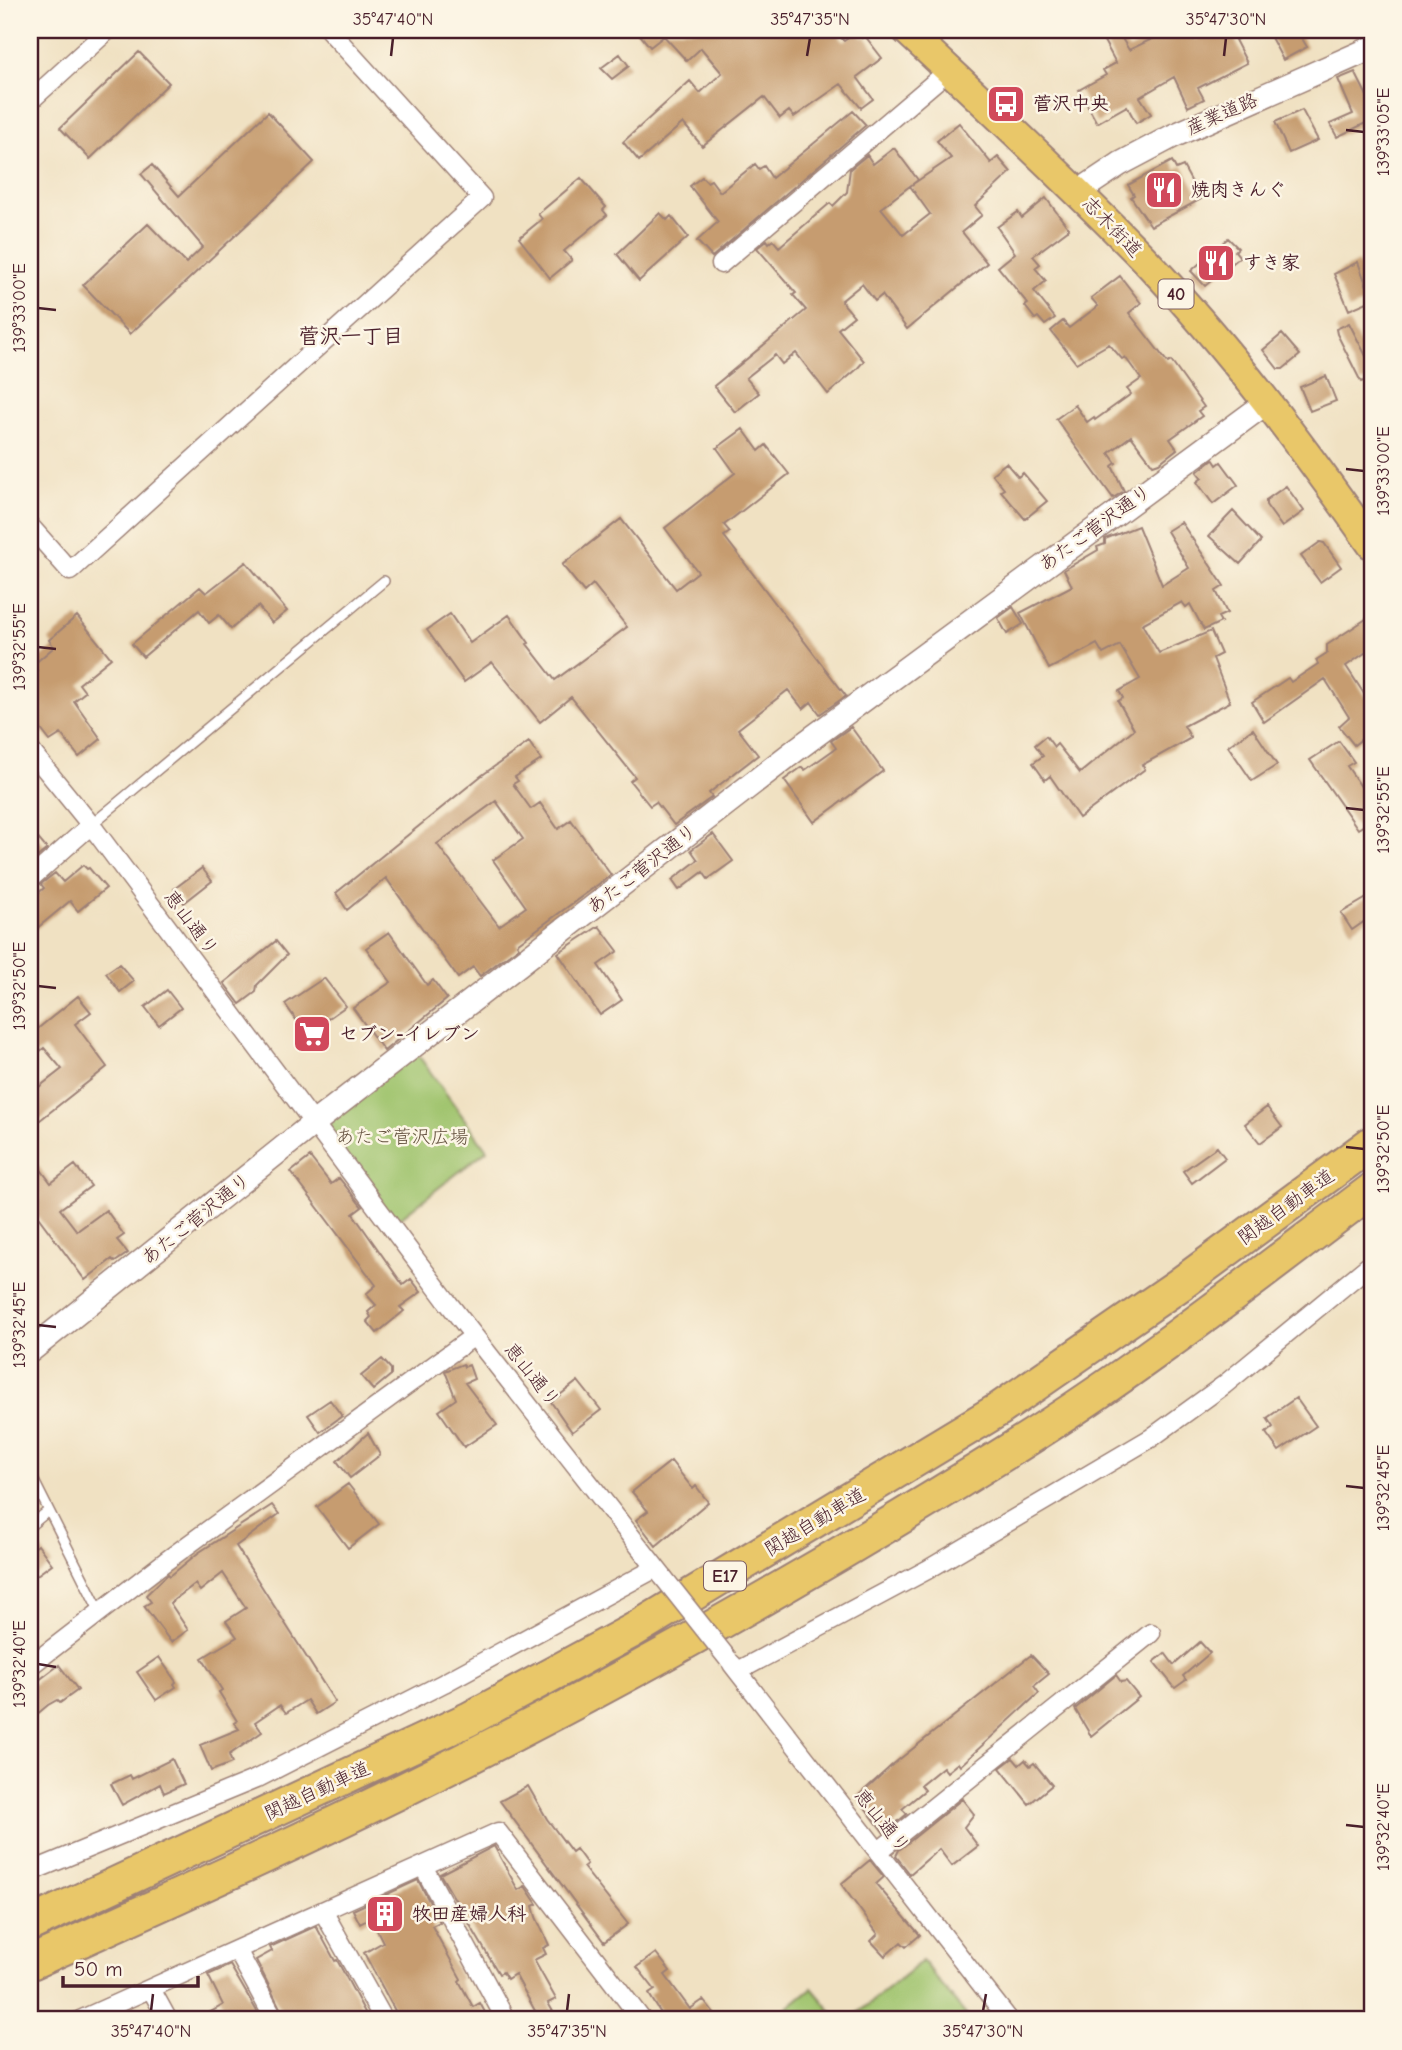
<svg xmlns="http://www.w3.org/2000/svg" width="1402" height="2050" font-family="'Comic Neue','Klee One',sans-serif">
	<style>
		.green { fill: #a0c46e; stroke: #75724c; stroke-width: 2 }
		.building { fill: #c69c6f; fill-rule: evenodd }
		.lines { fill: none; stroke-linecap: round; stroke-linejoin: round }
		.service-casing { stroke: #9d8076; stroke-width: 12 }
		.minor-casing { stroke: #9d8076; stroke-width: 21 }
		.tertiary-casing { stroke: #9d8076; stroke-width: 26 }
		.primary-casing { stroke: #9d8076; stroke-width: 32 }
		.motorway-casing { stroke: #9d8076; stroke-width: 37 }
		.service { stroke: #fff; stroke-width: 9 }
		.minor { stroke: #fff; stroke-width: 18 }
		.tertiary { stroke: #fff; stroke-width: 23 }
		.primary { stroke: #e9c769; stroke-width: 28 }
		.motorway { stroke: #e9c769; stroke-width: 33 }
		.minor-bridge-casing { stroke: #9d8076; stroke-width: 21; stroke-linecap: butt }
		.minor-bridge { stroke: #fff; stroke-width: 18 }
		.ticks { fill: none; stroke: #4a1f2b; stroke-width: 2.5 }
		.labels { text-anchor: middle; dominant-baseline: central; stroke-width: 5; stroke-linejoin: round; paint-order: stroke }
		.shield { fill: #fcf5e5; stroke: #7f5f63; stroke-width: 2 }
		.shield-label { font-size: 18px; font-weight: bold; fill: #4a1f2b }
		.poi-label { font-size: 19px; font-weight: bold; fill: #4a1f2b; stroke: #fcf5e5; text-anchor: start }
		.street-label { font-size: 19px; fill: #4a1f2b; stroke: #fcf5e5 }
		.park-label { font-size: 19px; fill: #64513f; stroke: #fcf5e5 }
		.neighbourhood-label { font-size: 21px; font-weight: bold; fill: #4a1f2b; stroke: #fcf5e5 }
		.neatline { fill: none; stroke: #4a1f2b; stroke-width: 2.5 }
		.ticks-label { font-size: 18px; text-anchor: middle; fill: #4a1f2b }
	</style>
	<rect width="100%" height="100%" fill="#fcf5e5"/>
	<filter id="ink" filterUnits="userSpaceOnUse"><feTurbulence type="fractalNoise" baseFrequency=".0143" numOctaves="2"/><feDisplacementMap in="SourceGraphic" scale="14" xChannelSelector="R" yChannelSelector="G"/><feConvolveMatrix kernelMatrix="1 2 1 2 8 2 1 2 1" color-interpolation-filters="sRGB"/></filter>
	<filter id="wash" filterUnits="userSpaceOnUse"><feTurbulence type="fractalNoise" baseFrequency=".00686" numOctaves="4" result="noise"/><feDisplacementMap in="SourceGraphic" scale="28" xChannelSelector="R" yChannelSelector="G"/><feGaussianBlur stdDeviation="1.57" result="paint"/><feColorMatrix in="noise" values="0 0 0 0 0 0 0 0 0 0 0 0 0 0 0 0 0 1.4 0 .05"/><feComposite in="paint" operator="in"/></filter>
	<g filter="url(#wash)">
		<rect width="100%" height="100%" fill="#f0e1c2"/>
		<path class="green" d="M413 1048 487 1150 391 1225 314 1123Z
			M922 1961 970 2020H849Z
			M812 1988 839 2020H772Z"/>
		<g id="blocks">
			<path class="building" d="M636 30H834L844 41 857 32 862 38 865 36 882 58 857 77 873 99 861 108 841 84 794 117 789 111 780 118 764 97 702 146 683 123 639 161 623 142 690 81 700 93 722 73 701 48 687 61 664 36 650 47Z
				M1171 30H1188L1194 40 1214 30H1254L1235 40 1247 63 1198 88 1204 99 1188 107 1174 77 1140 97 1151 114 1136 123 1127 106 1097 123 1079 90 1106 75 1103 70 1116 63 1104 41 1118 32 1129 50Z
				M1267 30H1297L1307 47 1283 60Z
				M139 52 169 83 90 159 60 128Z
				M620 54 629 66 612 79 601 68Z
				M1355 72 1372 106V120L1337 137 1330 124 1353 114 1338 79Z
				M1302 110 1318 140 1289 153 1275 122Z
				M853 111 866 125 712 257 697 241 718 222 690 186 702 177 707 182 711 180 720 192 755 164 759 169 764 166 772 178Z
				M268 112 314 162 130 334 83 285 148 224 186 263 203 247 141 174 152 165 179 196Z
				M959 123 991 163 998 157 1011 172 975 206 982 215 962 232 987 263 907 329 882 295 875 301 862 284 841 301 854 316 838 329 864 361 856 370 828 394 796 353 782 364 775 355 746 378 759 393 735 412 714 386 806 310 793 295 796 293 757 248 767 240 769 243 773 240 779 247 830 203 833 206 847 192 850 169 867 155 873 164 894 148 918 180 910 186 951 158 937 141ZM910 186 930 214 903 235 881 208Z
				M1172 161 1176 169 1183 166 1201 199 1151 226 1131 197 1134 195 1128 185Z
				M581 178 606 207 603 210 607 215 564 251 572 260 550 278 519 238 542 219 538 214Z
				M1046 198 1069 229 1033 256 1040 264 1035 268 1046 281 1034 291 1055 318 1045 325 1038 317 1035 319 1025 306 1028 304 998 267 1015 253 997 227 1018 212 1022 218Z
				M660 213 667 220 671 216 688 237 639 281 617 254Z
				M1228 238 1238 248 1235 251 1240 257 1205 286 1191 271Z
				M1358 262 1372 300 1349 310 1334 274Z
				M1120 276 1141 303 1129 313 1168 363 1171 361 1204 407 1198 411 1202 416 1170 439 1177 449 1159 463 1153 465 1131 436 1109 453 1116 463 1112 466 1124 491 1113 498 1056 419 1075 405 1087 422 1094 417 1095 420 1131 394 1127 389 1141 379 1125 357 1122 359 1109 344 1076 363 1051 331 1063 321 1069 328 1098 306 1091 298Z
				M1349 323 1366 356 1372 353V378L1361 382 1337 334 1336 329Z
				M1282 334 1300 355 1283 369H1278L1263 350Z
				M1326 376 1336 401 1310 411 1300 387Z
				M743 429 759 451 766 445 789 474 724 525 730 532 724 536 846 696 820 714 811 702 803 709 788 690 738 729 758 755 709 793 712 797 674 825 656 802 650 806 630 781 635 777 571 697 540 722 492 662 464 682 427 630 450 614 470 643 509 615 529 643 527 644 555 680 627 627 593 584 584 592 562 565 621 519 676 589 698 572 665 528 735 473 717 448Z
				M1213 459 1217 465 1221 462 1238 485 1213 504 1197 482 1202 478 1197 472Z
				M1006 463 1018 477 1023 473 1047 501 1025 519 1001 491 1004 489 992 474Z
				M1286 486 1304 511 1282 527 1266 505V500Z
				M1233 511 1261 541 1240 564 1209 536Z
				M1181 522 1224 586 1216 591 1227 613 1218 617 1221 622 1204 630 1190 604 1186 607 1182 602 1142 624 1159 653 1211 631 1221 654 1213 658 1230 702 1184 726 1191 738 1142 765 1145 769 1079 818 1050 776 1045 780 1033 763 1043 756 1035 745 1046 736 1054 747 1057 744 1080 773 1134 729 1118 701 1123 698 1119 691 1140 679 1120 645 1103 654 1097 644 1049 669 1020 613 1072 586 1064 570 1098 550 1097 547 1105 544V539L1138 526 1162 585 1189 568 1167 531Z
				M1320 542 1324 543 1341 567 1320 582 1301 556Z
				M246 562 287 611 272 623 258 606 231 629 219 615 209 623 199 610 143 657 132 644 200 587 206 593Z
				M1013 607 1023 624 1007 634 998 618Z
				M1372 615V648L1346 666 1372 706V731L1354 745 1339 726 1349 717 1325 679 1264 722 1252 702 1288 678 1291 682 1318 664 1316 660 1327 653V645Z
				M77 616 111 658 79 684 85 692 74 701 101 739 79 757 61 734 50 741 30 715V676L37 670 33 665 54 647 49 640Z
				M851 727 883 771 814 822 784 780 802 767 805 770 836 748 831 741Z
				M1253 729 1277 765 1252 781 1228 746Z
				M1339 741 1354 762 1347 766 1372 803V820L1358 829 1310 760Z
				M529 742 541 760 515 777 518 781 513 784 531 809 540 803 558 829 571 820 611 875 517 944 519 947 480 976 473 967 458 978 386 878 347 910 336 893 481 776ZM496 801 523 839 493 860 526 907 499 926 437 844Z
				M30 829 47 849 36 858 30 850Z
				M713 834 733 861 708 879 703 872 679 890 672 880 698 860 691 850Z
				M83 865 87 869 89 868 106 888 78 911 70 901 30 934V900L44 888 41 884 55 873 63 882Z
				M202 868 212 881 184 903 174 889Z
				M1372 895V916L1352 930 1341 913Z
				M599 926 618 951 598 965 622 1000 600 1015 558 953Z
				M389 932 427 985 433 980 447 999 384 1051 353 1008 391 982 366 948Z
				M276 941 287 955 257 985 256 992 240 1004 224 983Z
				M119 964 134 981 120 992 106 973Z
				M324 978 346 1006 306 1034 285 1004Z
				M167 990 181 1008 159 1025 145 1007Z
				M78 996 91 1012 75 1024 107 1067 30 1128V1094L62 1069 44 1048 30 1059V1035Z
				M1267 1107 1282 1127 1260 1143 1245 1124Z
				M1217 1147 1225 1158 1192 1183 1183 1171Z
				M30 1155 51 1183 75 1165 91 1186 60 1209 77 1231 106 1210 124 1235 117 1240 128 1253 115 1262 112 1259 85 1280 30 1206 40 1197 30 1177Z
				M310 1157 331 1184 339 1178 362 1207 353 1214 403 1285 411 1279 421 1292 400 1307 404 1311 377 1333 367 1321 371 1317 368 1312 376 1305 366 1294 376 1285 291 1172Z
				M382 1359 391 1369V1375L373 1390 361 1376Z
				M463 1364 464 1367 469 1365 474 1379 465 1383 497 1425 464 1447 439 1411 456 1399 445 1371Z
				M578 1381 601 1410 572 1432 551 1402Z
				M1296 1398 1316 1426 1279 1451 1266 1433 1273 1427 1267 1418Z
				M330 1400 342 1416 320 1432 308 1415Z
				M368 1433 380 1455 350 1478 337 1461Z
				M671 1461 693 1489 696 1486 708 1502 656 1546 636 1520 648 1511 632 1492Z
				M348 1484 379 1524 348 1548 317 1507Z
				M272 1505 279 1514 236 1546 335 1702 316 1714 307 1700 286 1713 280 1705 255 1722 262 1732 229 1755 232 1763 211 1771 200 1745 239 1729 234 1723 237 1721 219 1692 222 1690 202 1658 237 1637 226 1621 246 1608 223 1573 200 1591 195 1584 170 1603 188 1630 171 1642 144 1606 151 1602 146 1595 168 1574 170 1576 198 1553Z
				M38 1545 52 1564 30 1580V1551Z
				M1200 1642 1210 1653 1183 1676 1186 1680 1175 1688 1154 1662 1165 1653 1174 1665Z
				M1031 1655 1049 1674 1034 1686 1039 1693 960 1766 958 1763 947 1772 943 1767 921 1785 925 1790 902 1809 907 1814 884 1833 857 1797 891 1766Z
				M159 1657 176 1682 174 1684 176 1687 156 1700 137 1672Z
				M59 1665 78 1690 60 1703 57 1700 48 1705 30 1720V1687Z
				M1116 1675 1121 1682 1126 1681 1139 1697 1091 1736 1075 1709Z
				M1013 1758 1019 1765 1025 1760 1030 1766 1034 1763 1052 1785 1029 1804 1000 1768Z
				M172 1759 184 1784 164 1793 160 1784 122 1805 111 1784 130 1775 132 1779Z
				M528 1786 547 1819 572 1852 576 1849 587 1864 583 1867 628 1924 604 1942 500 1801Z
				M962 1799 974 1814 964 1827 978 1846 952 1866 939 1849 910 1874 896 1856 899 1850Z
				M494 1846 518 1890 525 1886 537 1904 533 1906 536 1917 549 1945 543 1948 546 1954 534 1960 556 1999 548 2003 558 2020H540L515 1974 507 1979 503 1972 499 1974 440 1874Z
				M870 1860 884 1877 876 1884 920 1935 906 1947 901 1942 885 1956 871 1941 878 1934 841 1884Z
				M418 1880 440 1922 432 1926 461 1979 459 1981 473 2007 480 2003 489 2020H400L364 1953 383 1942 371 1918 360 1924 353 1910Z
				M316 1926 335 1961 337 1960 369 2020H286L256 1960 272 1951 270 1947Z
				M656 1953 670 1971 665 1975 690 2009 703 2000 719 2020H665L649 1994 655 1990 637 1967Z
				M230 1965 262 2020H196L223 2005 208 1975Z"/>
		</g>
	</g>
	<g filter="url(#ink)">
		<use href="#blocks" fill-opacity="0" stroke="#9d8076" stroke-width="2"/>
		<g class="lines">
			<defs>
				<path id="service" d="M91 825 384 581
					M30 1473 100 1612
					M30 1526 48 1511"/>
				<path id="minor" d="M30 101 108 30
					M721 264 949 70
					M30 526 70 571 482 198 329 30
					M30 750 91 825 449 1304 663 1577
					M30 879 91 825
					M732 1664 1009 2020
					M30 1666 166 1561 474 1336
					M738 1671 927 1570 1151 1438 1224 1385 1372 1263
					M879 1851 1151 1633
					M423 1866 506 2020
					M30 1872 256 1779 444 1683 656 1568
					M323 1911 384 2020
					M237 1950 275 2020
					M151 1989 168 2020
					M80 2020 498 1832 642 2020"/>
				<path id="tertiary" d="M1078 192 1120 164 1173 136 1372 48
					M30 1351 314 1123 797 749 1266 403"/>
				<path id="primary" d="M906 30C988 106 1069 182 1147 262 1230 349 1303 447 1372 545"/>
				<path id="motorway" d="M30 1924 469 1719 632 1631 998 1410 1179 1285 1372 1143
					M30 1963C184 1894 339 1824 489 1747 670 1655 846 1553 1018 1445 1141 1368 1256 1277 1372 1190"/>
			</defs>
			<use href="#service" class="service-casing"/>
			<use href="#minor" class="minor-casing"/>
			<use href="#tertiary" class="tertiary-casing"/>
			<use href="#primary" class="primary-casing"/>
			<use href="#motorway" class="motorway-casing"/>
			<use href="#service" class="service"/>
			<use href="#minor" class="minor"/>
			<use href="#tertiary" class="tertiary"/>
			<use href="#primary" class="primary"/>
			<use href="#motorway" class="motorway"/>
			<defs>
				<path id="minor-bridge" d="M663 1577 728 1659"/>
			</defs>
			<use href="#minor-bridge" class="minor-bridge-casing"/>
			<use href="#minor-bridge" class="minor-bridge"/>
		</g>
	</g>
	<path class="ticks" d="M391 56 393 38M807 56 810 38M1224 56 1226 38M1346 130 1364 132M38 308 56 310M1346 469 1364 471M38 647 56 649M1346 808 1364 810M38 986 56 988M1346 1147 1364 1149M38 1325 56 1327M1346 1486 1364 1488M38 1664 56 1667M1346 1825 1364 1827M151 2011 153 1994M567 2011 569 1994M983 2011 986 1994"/>
	<defs>
		<symbol id="bus-square" viewBox="-11 -11 22 22"><rect x="-9" y="-9" width="18" height="18" rx="4" fill="#d1495b" stroke="#fcf5e5"/><path d="M-5-6H5V4H4V6H2V4H-2V6H-4V4H-5ZM-3.5-4V0h7V-4ZM-3.5 1.2v1.5H-2V1.2ZM2 1.2v1.5H3.5V1.2Z" fill="#fff"/></symbol>
		<symbol id="restaurant-square" viewBox="-11 -11 22 22"><rect x="-9" y="-9" width="18" height="18" rx="4" fill="#d1495b" stroke="#fcf5e5"/><path d="M-5-6h1v4h1v-4h1v4h1v-4h1v5L-1.5 .5V6h-2V.5L-5-1ZM5-6V6H3V1.5H1.5Q1.5-4 5-6Z" fill="#fff"/></symbol>
		<symbol id="supermarket-square" viewBox="-11 -11 22 22"><rect x="-9" y="-9" width="18" height="18" rx="4" fill="#d1495b" stroke="#fcf5e5"/><path d="M-6-5.5h2.5l.6 2H6L4.5 2H-2.5L-4.4-4H-6ZM-1.5 3.2a1.3 1.3 0 1 0 .1 0ZM3 3.2a1.3 1.3 0 1 0 .1 0Z" fill="#fff"/></symbol>
		<symbol id="building-square" viewBox="-11 -11 22 22"><rect x="-9" y="-9" width="18" height="18" rx="4" fill="#d1495b" stroke="#fcf5e5"/><path d="M-4-6H4V6H1V3H-1V6H-4ZM-2.5-4.3h1.7v1.8h-1.7ZM.8-4.3h1.7v1.8H.8ZM-2.5-1h1.7V.8h-1.7ZM.8-1h1.7V.8H.8Z" fill="#fff"/></symbol>
	</defs>
	<g fill-rule="evenodd">
		<use href="#bus-square" x="984" y="82" width="44" height="44"/>
		<use href="#restaurant-square" x="1142" y="168" width="44" height="44"/>
		<use href="#restaurant-square" x="1194" y="241" width="44" height="44"/>
		<use href="#supermarket-square" x="290" y="1012" width="44" height="44"/>
		<use href="#building-square" x="363" y="1892" width="44" height="44"/>
	</g>
	<g class="labels">
		<g class="shield">
			<rect x="1158.5" y="279.5" width="35" height="29" rx="5"/>
			<rect x="704" y="1561.5" width="42" height="29" rx="5"/>
		</g>
		<g class="shield-label">
			<text x="1176" y="294">40</text>
			<text x="725" y="1576">E17</text>
		</g>
		<g class="poi-label">
			<text x="1033" y="104">菅沢中央</text>
			<text x="1191" y="190">焼肉きんぐ</text>
			<text x="1243" y="263">すき家</text>
			<text x="339" y="1034">セブン-イレブン</text>
			<text x="412" y="1914">牧田産婦人科</text>
		</g>
		<g class="street-label">
			<text transform="translate(1222 114) rotate(-24)">産業道路</text>
			<text transform="translate(1112 227) rotate(46)">志木街道</text>
			<text transform="translate(1095 528) rotate(-36)">あたご菅沢通り</text>
			<text transform="translate(642 869) rotate(-38)">あたご菅沢通り</text>
			<text transform="translate(191 923) rotate(53)">恵山通り</text>
			<text transform="translate(1286 1207) rotate(-36)">関越自動車道</text>
			<text transform="translate(196 1219) rotate(-39)">あたご菅沢通り</text>
			<text transform="translate(532 1375) rotate(51)">恵山通り</text>
			<text transform="translate(815 1522) rotate(-31)">関越自動車道</text>
			<text transform="translate(317 1791) rotate(-25)">関越自動車道</text>
			<text transform="translate(882 1821) rotate(51)">恵山通り</text>
		</g>
		<g class="park-label">
			<text x="402" y="1137">あたご菅沢広場</text>
		</g>
		<g class="neighbourhood-label">
			<text x="351" y="336">菅沢一丁目</text>
		</g>
	</g>
	<rect width="1402" height="2050" fill="none" stroke="#fcf5e5" stroke-width="77"/>
	<path d="M63 1976v10h135v-10" fill="none" stroke="#4a1f2b" stroke-width="3.5"/>
	<text x="74" y="1976" font-size="21" fill="#4a1f2b" stroke="#fcf5e5" stroke-width="5" paint-order="stroke">50 m</text>
	<rect x="38" y="38" width="1326" height="1973" class="neatline"/>
	<g class="ticks-label">
		<text x="393" y="25">35°47'40"N</text>
		<text x="810" y="25">35°47'35"N</text>
		<text x="1226" y="25">35°47'30"N</text>
		<text transform="translate(1383 132) rotate(-90)" y="6">139°33'05"E</text>
		<text transform="translate(19 308) rotate(-90)" y="6">139°33'00"E</text>
		<text transform="translate(1383 471) rotate(-90)" y="6">139°33'00"E</text>
		<text transform="translate(19 647) rotate(-90)" y="6">139°32'55"E</text>
		<text transform="translate(1383 810) rotate(-90)" y="6">139°32'55"E</text>
		<text transform="translate(19 986) rotate(-90)" y="6">139°32'50"E</text>
		<text transform="translate(1383 1149) rotate(-90)" y="6">139°32'50"E</text>
		<text transform="translate(19 1325) rotate(-90)" y="6">139°32'45"E</text>
		<text transform="translate(1383 1488) rotate(-90)" y="6">139°32'45"E</text>
		<text transform="translate(19 1664) rotate(-90)" y="6">139°32'40"E</text>
		<text transform="translate(1383 1827) rotate(-90)" y="6">139°32'40"E</text>
		<text x="151" y="2037">35°47'40"N</text>
		<text x="567" y="2037">35°47'35"N</text>
		<text x="983" y="2037">35°47'30"N</text>
	</g>
</svg>
